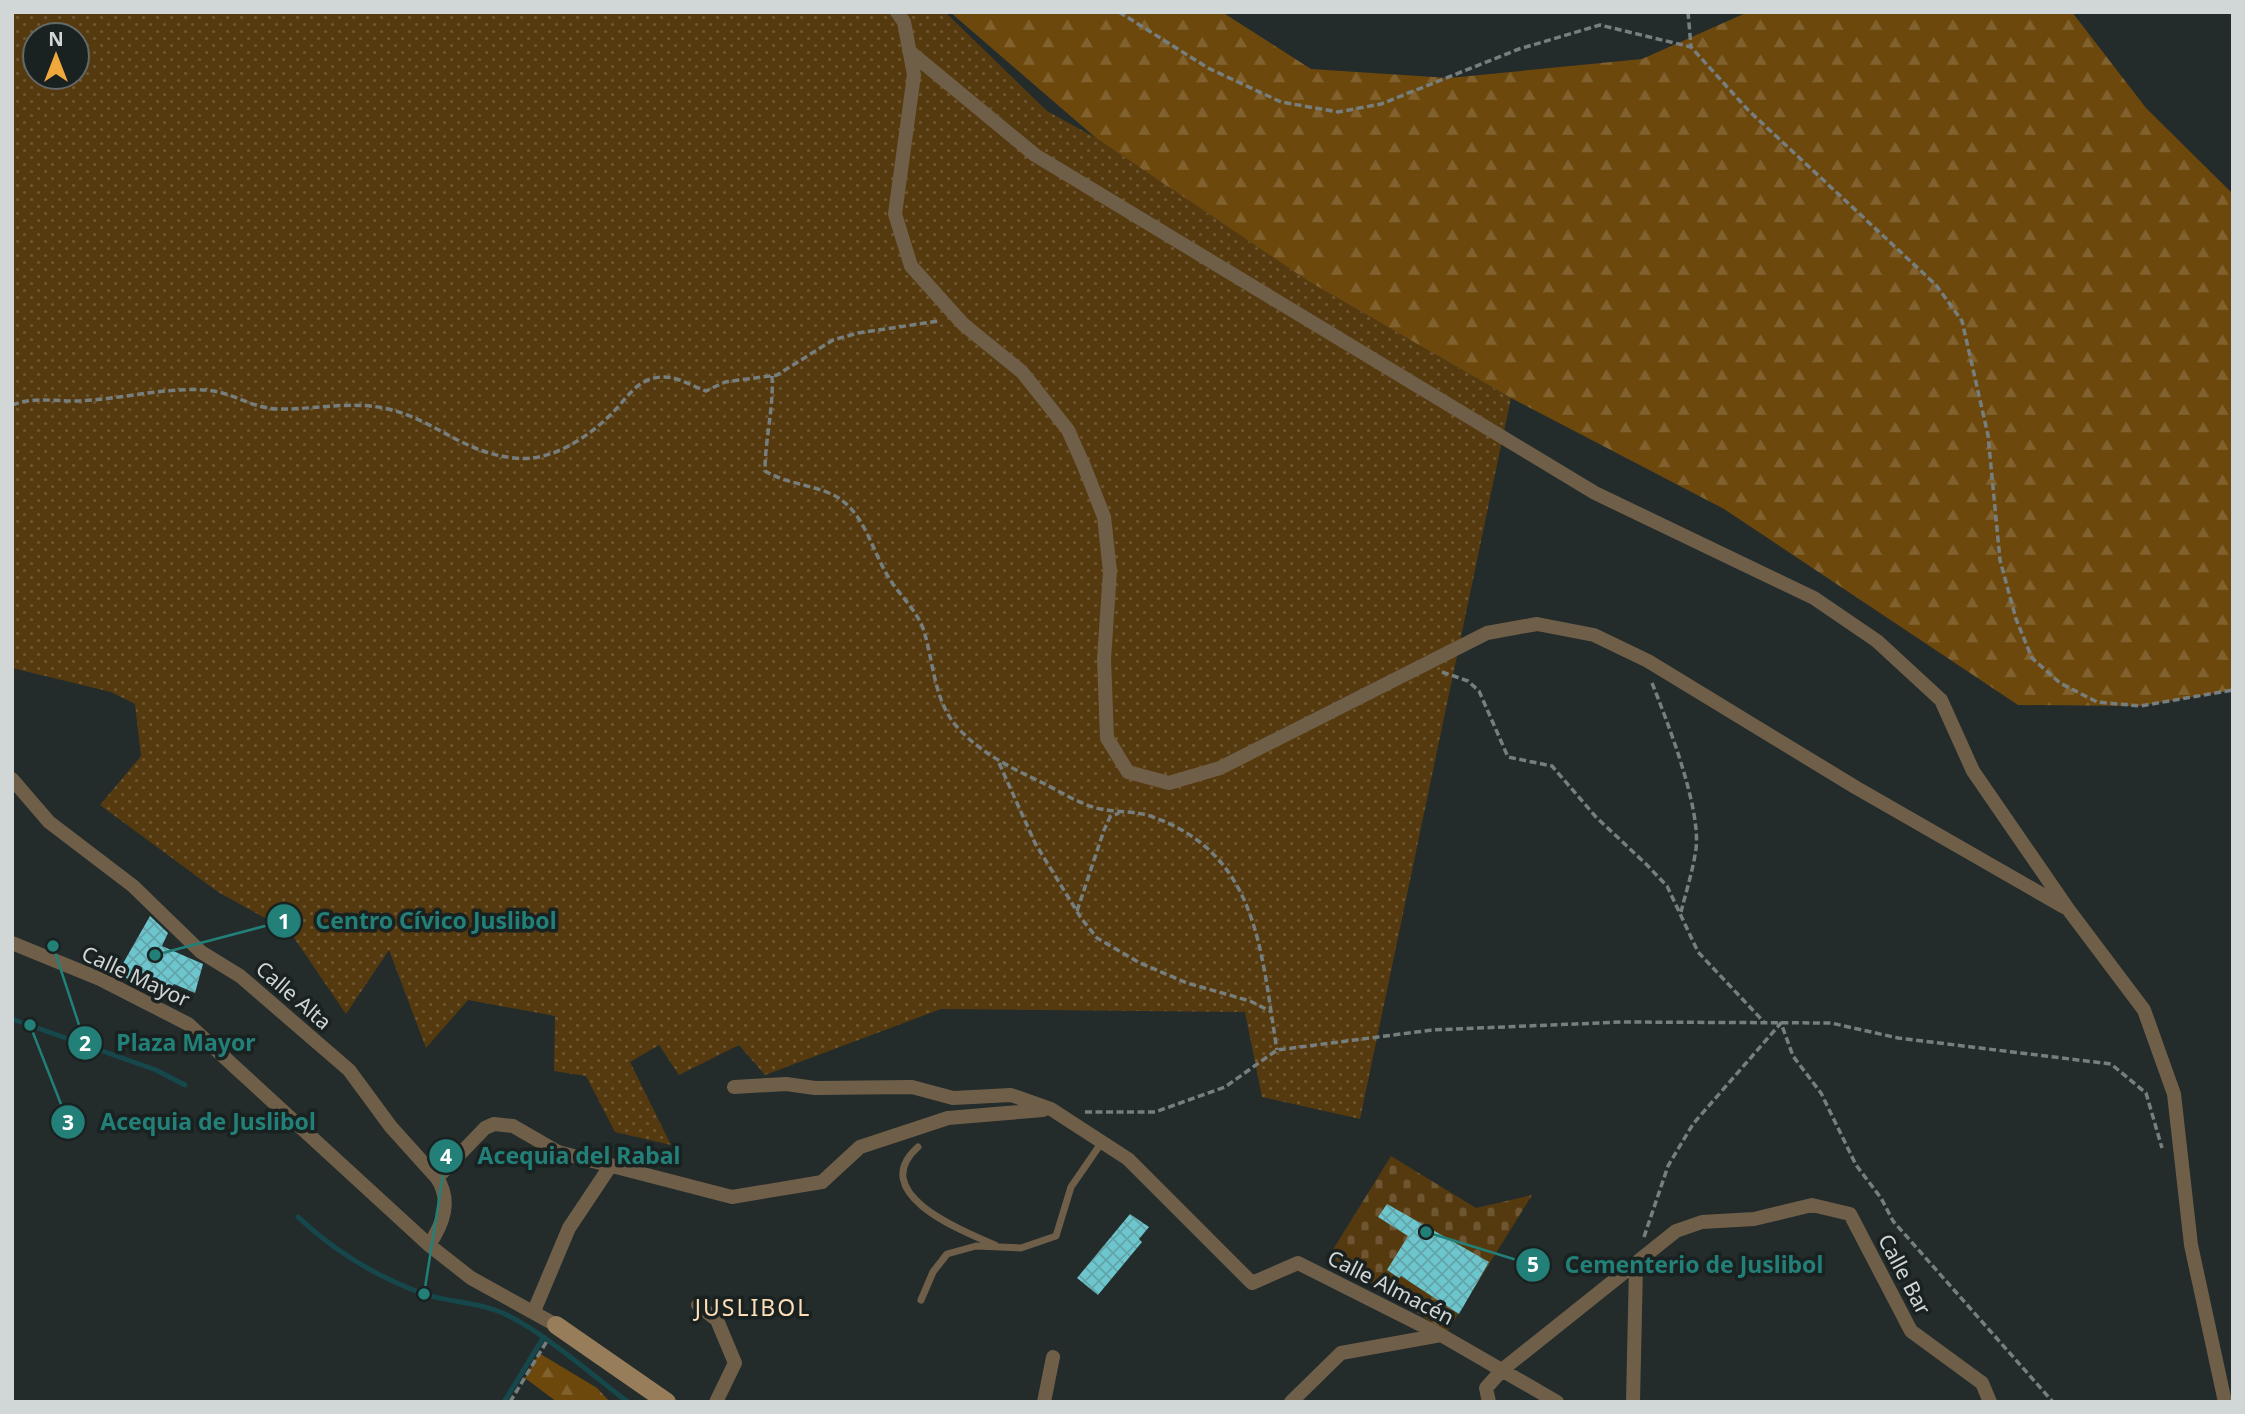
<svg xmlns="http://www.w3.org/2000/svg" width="2245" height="1414" font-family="'Noto Sans',sans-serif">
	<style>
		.grass { fill: url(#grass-dots); fill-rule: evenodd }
		.forest { fill: url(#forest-firs) }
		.cemetery { fill: url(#cemetery-stones) }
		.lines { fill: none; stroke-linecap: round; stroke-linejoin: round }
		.stream { stroke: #16474b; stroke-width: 5 }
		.building { fill: url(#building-cross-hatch) }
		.path { stroke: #777e7e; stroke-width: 3.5; stroke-dasharray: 7 3.5; stroke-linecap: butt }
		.lane { stroke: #6f5f49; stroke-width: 7 }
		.street { stroke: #6f5f49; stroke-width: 14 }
		.secondary { stroke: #977d5a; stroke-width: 18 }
		.labels { text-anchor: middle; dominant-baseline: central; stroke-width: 7; stroke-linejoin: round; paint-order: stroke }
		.street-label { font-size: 21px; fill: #d1d6d6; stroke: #1a2121 }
		.neighbourhood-label { font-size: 23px; letter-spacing: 2px; fill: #fcdeb7; stroke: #1a2121 }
		.leader { fill: none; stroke: #228078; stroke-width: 2.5 }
		.callout-dot { fill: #228078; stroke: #1a2121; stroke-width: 2.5 }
		.mark-label { font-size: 21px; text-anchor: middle; font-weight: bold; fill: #fff }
		.callout-label { font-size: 23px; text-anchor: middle; font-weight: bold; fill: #228078; stroke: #1a2121; stroke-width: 7; stroke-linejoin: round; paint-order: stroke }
	</style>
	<defs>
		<pattern id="grass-dots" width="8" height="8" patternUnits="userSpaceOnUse" patternTransform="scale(1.75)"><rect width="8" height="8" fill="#563a0f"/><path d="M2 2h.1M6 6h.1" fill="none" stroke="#6d5631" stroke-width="1.8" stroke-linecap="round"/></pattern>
		<pattern id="forest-firs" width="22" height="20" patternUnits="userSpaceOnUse" patternTransform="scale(1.75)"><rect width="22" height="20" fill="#6d480c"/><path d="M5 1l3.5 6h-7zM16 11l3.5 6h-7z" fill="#81622f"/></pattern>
		<pattern id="cemetery-stones" width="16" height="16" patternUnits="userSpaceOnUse" patternTransform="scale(1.75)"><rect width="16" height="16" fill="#563a0f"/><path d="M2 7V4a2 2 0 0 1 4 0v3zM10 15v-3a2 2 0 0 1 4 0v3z" fill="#6d5631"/></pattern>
		<pattern id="building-cross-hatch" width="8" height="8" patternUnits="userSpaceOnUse" patternTransform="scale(1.75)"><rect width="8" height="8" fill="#6dc6cd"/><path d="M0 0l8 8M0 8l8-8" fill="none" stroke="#62a4aa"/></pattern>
	</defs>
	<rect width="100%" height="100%" fill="#232b2b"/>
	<path class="grass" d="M12 12H945L1047 111 1096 138 1308 281 1511 398 1360 1119 1262 1097 1245 1012 941 1009 765 1075 739 1045 679 1075 659 1045 630 1062 671 1145 615 1132 586 1076 554 1071 555 1016 468 1000 426 1048 389 950 346 1014 290 932 218 892 100 805 141 756 135 704 111 692 12 668ZM35 35H77V77H35Z"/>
	<path class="forest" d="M950 12H1222L1311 69 1449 78 1642 59 1748 12H2072L2146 108 2233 194V690L2140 706 2018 705 1724 509 1511 398 1308 281 1096 138Z
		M539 1353 597 1388 610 1402H557L525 1378Z"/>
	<path class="cemetery" d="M1391 1156 1476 1208 1532 1195 1447 1332 1329 1256Z"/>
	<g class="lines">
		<path class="stream" d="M12 1019 156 1070 185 1085
			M298 1217C334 1251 377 1277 424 1294 451 1303 481 1302 507 1315 547 1335 591 1374 628 1402
			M504 1402 543 1338"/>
	</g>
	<path class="building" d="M150 916 168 933 162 946 203 964 195 993 174 984 166 996 117 974Z
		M1387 1204 1489 1262 1459 1314 1401 1276 1399 1278 1387 1270 1408 1236 1378 1217Z
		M1130 1214 1149 1227 1139 1239 1142 1242 1098 1295 1077 1278Z"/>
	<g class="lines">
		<path class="path" d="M1119 12 1208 68 1281 102 1338 112 1381 104 1519 49 1600 25 1691 47 1748 110 1936 285 1962 321 1988 435 2000 560 2016 619 2032 658 2060 683 2097 702 2140 706 2233 690
			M1688 12 1691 47
			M772 376C774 407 765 439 765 471 785 483 807 484 829 493 864 507 871 550 889 578 900 596 917 610 924 631 934 664 934 703 959 729 982 754 1013 769 1043 783 1059 791 1078 803 1096 808 1115 813 1135 810 1153 817 1260 855 1261 955 1277 1050
			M12 405C34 397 52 401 75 401 119 400 162 387 206 390 232 392 252 408 277 409 315 410 351 400 388 409 437 421 461 452 514 458 552 463 592 435 616 409 630 394 639 378 662 377 677 376 692 386 706 391L725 382 777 375 833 340 858 333 939 321
			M1442 672 1468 681 1479 691 1508 757 1552 766 1596 817 1646 864 1667 886 1698 952 1764 1022
			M1652 683C1668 723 1701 808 1696 849 1693 870 1686 892 1681 912
			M999 763 1035 843 1081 918 1097 938 1140 963 1187 983 1250 1001 1272 1012
			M1077 911 1104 830 1110 817 1119 813
			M1085 1112H1155L1225 1087 1277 1050 1432 1030 1622 1022 1831 1023 1898 1038 2111 1064 2146 1093 2162 1148
			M1644 1237 1668 1166 1693 1124 1781 1023 1793 1056 1821 1093 1856 1165 1881 1198 1893 1221 2053 1402
			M510 1402 547 1341"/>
		<path class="lane" d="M918 1147C866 1193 962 1231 995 1245
			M921 1300 933 1272 947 1254 976 1246 1021 1248 1056 1236 1071 1187 1102 1142"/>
		<path class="street" d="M897 12 904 22 914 75 895 214 911 266 963 324 1022 372 1068 430 1084 466 1104 517 1110 571 1104 659 1107 738 1128 772 1169 783 1220 768 1487 633 1537 624 1594 635 1648 661 1855 787 2064 907
			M909 51 1035 155 1595 493 1814 598 1877 641 1941 700 1973 771 2068 909 2144 1010 2174 1094 2191 1245 2225 1402
			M12 779 49 822 133 886 201 952 240 976 349 1070 391 1127 437 1178
			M12 943 100 979 188 1024 429 1245 471 1278 556 1325
			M734 1087 786 1084 815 1088 912 1087 953 1098 1011 1095 1051 1109 1128 1159 1252 1283 1298 1263 1441 1335 1557 1402
			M429 1245C443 1224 452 1201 437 1178L485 1128 494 1124 513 1126 558 1152 732 1197 822 1182 860 1147 948 1118 1043 1110
			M698 1305 717 1320 735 1363 716 1402
			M534 1311 569 1228 611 1165
			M1044 1402 1053 1357
			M1291 1402 1341 1353 1441 1335
			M1489 1402 1486 1388 1502 1370 1676 1231 1702 1222 1754 1219 1812 1205 1850 1214 1911 1331 1982 1383 1990 1402
			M1633 1402 1636 1266"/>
		<path class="secondary" d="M556 1325 667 1402"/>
	</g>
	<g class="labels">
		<g class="street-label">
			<text transform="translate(136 976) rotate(25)">Calle Mayor</text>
			<text transform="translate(294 995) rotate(41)">Calle Alta</text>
			<text transform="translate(1905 1274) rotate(62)">Calle Bar</text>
			<text transform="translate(1391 1287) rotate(27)">Calle Almacén</text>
		</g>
		<g class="neighbourhood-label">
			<text x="753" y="1307">JUSLIBOL</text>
		</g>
	</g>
	<path class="leader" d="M155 955L284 921M53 946L85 1043M30 1025L68 1122M424 1294L446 1156M1426 1232L1533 1265"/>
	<g class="callout-dot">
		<circle cx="155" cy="955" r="7"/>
		<circle cx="53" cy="946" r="7"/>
		<circle cx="30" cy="1025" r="7"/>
		<circle cx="424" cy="1294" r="7"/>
		<circle cx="1426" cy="1232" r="7"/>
		<circle cx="284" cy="921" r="18"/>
		<circle cx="85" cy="1043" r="18"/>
		<circle cx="68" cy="1122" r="18"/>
		<circle cx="446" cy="1156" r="18"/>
		<circle cx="1533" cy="1265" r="18"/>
	</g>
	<g class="mark-label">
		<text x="284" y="929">1</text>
		<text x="85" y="1051">2</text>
		<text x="68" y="1130">3</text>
		<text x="446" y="1164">4</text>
		<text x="1533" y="1272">5</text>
	</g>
	<g class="callout-label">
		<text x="436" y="929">Centro Cívico Juslibol</text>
		<text x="186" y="1051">Plaza Mayor</text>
		<text x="208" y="1130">Acequia de Juslibol</text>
		<text x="579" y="1164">Acequia del Rabal</text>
		<text x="1694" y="1273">Cementerio de Juslibol</text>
	</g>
	<rect width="2245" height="1414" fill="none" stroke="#d1d6d6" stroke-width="28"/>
	<g transform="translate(56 56)"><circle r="33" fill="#1a2121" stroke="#636969" stroke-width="2"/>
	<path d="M0-5L12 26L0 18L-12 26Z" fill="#eea83c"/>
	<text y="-10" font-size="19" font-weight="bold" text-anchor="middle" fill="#d1d6d6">N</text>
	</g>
</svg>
